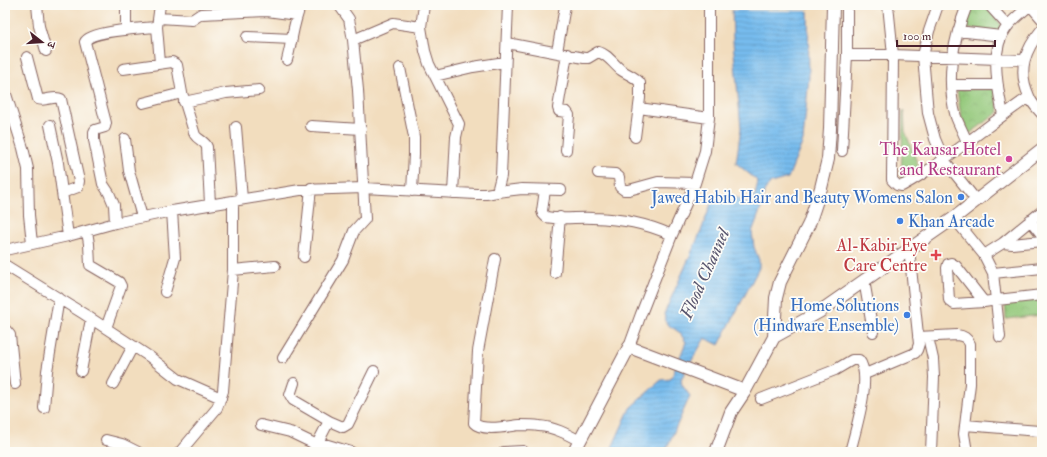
<svg xmlns="http://www.w3.org/2000/svg" width="1047" height="457" font-family="'IM FELL Double Pica','Noto Serif Devanagari',serif">
	<style>
		.park { fill: url(#park-crowns); stroke: #6e7352 }
		.water { fill: url(#water-rules); stroke: #606d8c }
		.pier { fill: #f2ddbe }
		.lines { fill: none; stroke-linecap: round; stroke-linejoin: round }
		.minor-casing { stroke: #85625e; stroke-width: 12 }
		.major-casing { stroke: #85625e; stroke-width: 14 }
		.minor { stroke: #fff; stroke-width: 10 }
		.major { stroke: #fff; stroke-width: 12 }
		.hotel-dot { fill: #d1479c; stroke: #fdfcf7; stroke-width: 1.5 }
		.shop-dot { fill: #3f7fe0; stroke: #fdfcf7; stroke-width: 1.5 }
		.health-dot { fill: #e0444e; stroke: #fdfcf7; stroke-width: 1.5 }
		.labels { text-anchor: middle; dominant-baseline: central; stroke-width: 3.5; stroke-linejoin: round; paint-order: stroke }
		.hotel-label { font-size: 17px; fill: #b23c85; stroke: #fdfcf7; text-anchor: end }
		.shop-label { font-size: 17px; fill: #366cbe; stroke: #fdfcf7; text-anchor: end }
		.health-label { font-size: 17px; fill: #be3a42; stroke: #fdfcf7; text-anchor: end }
		.water-label { font-size: 18px; font-style: italic; fill: #59566f; stroke: #fdfcf7 }
	</style>
	<defs>
		<pattern id="park-crowns" width="20" height="18" patternUnits="userSpaceOnUse"><rect width="20" height="18" fill="#92c778"/><path d="M2 6a3 3 0 1 1 6 0M12 15a3 3 0 1 1 6 0" fill="none" stroke="#7faa68"/></pattern>
		<pattern id="water-rules" width="6" height="5" patternUnits="userSpaceOnUse"><rect width="6" height="5" fill="#76bbed"/><path d="M0 2.5h6" fill="none" stroke="#68a0cb"/></pattern>
	</defs>
	<rect width="100%" height="100%" fill="#fdfcf7"/>
	<filter id="ink" filterUnits="userSpaceOnUse"><feTurbulence type="fractalNoise" baseFrequency=".025" numOctaves="2"/><feDisplacementMap in="SourceGraphic" scale="8" xChannelSelector="R" yChannelSelector="G"/><feConvolveMatrix kernelMatrix="1 2 1 2 8 2 1 2 1" color-interpolation-filters="sRGB"/></filter>
	<filter id="wash" filterUnits="userSpaceOnUse"><feTurbulence type="fractalNoise" baseFrequency=".012" numOctaves="4" result="noise"/><feDisplacementMap in="SourceGraphic" scale="16" xChannelSelector="R" yChannelSelector="G"/><feGaussianBlur stdDeviation="0.9" result="paint"/><feColorMatrix in="noise" values="0 0 0 0 0 0 0 0 0 0 0 0 0 0 0 0 0 1.4 0 .05"/><feComposite in="paint" operator="in"/></filter>
	<g filter="url(#wash)">
		<rect width="100%" height="100%" fill="#f2ddbe"/>
		<path class="park" d="M972 5H985L1002 26 999 32 962 28Z
			M994 89 999 112 969 134 961 116 957 90Z
			M904 111 905 131 920 170 904 181 901 180 903 112Z
			M1042 296V315L1006 319 1005 301Z"/>
		<path class="water" d="M732 5H808L809 77 803 141 788 178 771 183 764 191 763 203 752 232 754 247 759 260V268L719 345 705 338 681 379 682 385 690 396 665 452H610L630 408 661 380 671 379 686 342 679 332 667 324 664 314 701 231 712 201C728 197 734 193 748 204L755 195 758 182 754 178 736 163 741 128 733 42Z"/>
		<path class="pier" d="M730 8 810 9V11L730 10Z"/>
	</g>
	<g filter="url(#ink)">
		<g class="lines">
			<defs>
				<path id="minor" d="M37 5 39 26 46 51
					M126 5V30
					M160 5 157 27 160 63
					M424 5 421 27 425 51 429 64 459 124 456 137 453 193
					M888 5 893 55 892 180 897 185 902 186C947 161 986 126 1029 97
					M938 5 929 31 923 56 928 113 935 139 944 160 976 200
					M967 5C953 41 945 78 956 117 959 125 964 134 967 142
					M989 5 1008 26
					M1030 5 1042 19
					M159 18 192 20 201 14 267 11 297 15
					M1042 29C1025 50 1017 70 1029 96 1031 103 1038 109 1042 114
					M958 31 1001 36
					M247 37 292 39
					M353 40 393 23 421 27
					M507 43 584 58H588L598 52C608 54 613 64 621 70 628 75 635 76 640 83V98L635 137
					M557 52 565 6
					M847 55H893L1024 60
					M27 57 38 99C46 102 54 95 61 99L79 181 78 187 62 193
					M287 60C292 42 293 23 301 5
					M400 68 414 137V154L412 191
					M123 69 172 62 177 65 182 93 195 135C198 140 205 141 207 147L210 204
					M435 76 473 67 505 62
					M952 85H998
					M5 91 23 148 28 169 29 215 32 243
					M184 102 226 93 259 90
					M143 103 182 93
					M639 108 709 118
					M1003 115C998 89 989 50 1007 27 1013 19 1023 12 1030 5
					M50 125 58 163 68 236
					M311 126 361 129
					M236 127 242 199
					M125 139 129 171 142 217
					M566 150 569 115 567 112 559 111 558 108 567 54
					M842 151 847 55V5
					M598 173 615 174 619 177 620 187 624 190H629L658 182 695 183
					M545 190 542 211 543 214 546 217C561 220 578 217 593 218 622 219 645 223 672 235
					M497 192 522 189 561 190
					M954 218 984 255 993 273 1000 337
					M1030 220 1042 235
					M115 223 114 205 109 193 103 184 94 140V132L95 130 105 127 106 123 85 42C89 31 145 28 157 27
					M87 231 89 244 90 265 119 282 121 286 106 328
					M1003 243 1012 244 1042 241
					M5 250 68 236 115 223 172 211 300 190 364 188 476 194H486L497 192 501 176 508 5
					M984 255 1003 243 1042 211
					M304 257 311 188
					M495 259 478 351 474 423C482 432 509 426 520 425 526 425 533 425 539 426 554 427 567 434 580 441
					M5 265 84 314 150 357 178 379 221 398
					M233 270 275 266
					M555 273 560 217
					M993 273 1042 268
					M864 280 873 332
					M165 292 175 258 172 211
					M984 302 956 266 951 263 948 264 947 268 949 300 954 304 984 302 997 300 1042 295
					M5 329 10 335 15 384
					M918 337 957 335C964 336 967 338 970 344V384L964 434 967 452
					M928 337 933 359 934 377 931 452
					M629 347 641 314 672 235 695 183 705 151 709 118V5
					M283 358 343 260 354 231 365 219 358 90 353 40 349 19 339 5
					M81 371 91 319
					M865 374 915 353 917 350 919 344 909 249
					M294 383 290 395 293 400 329 421
					M113 384 133 346
					M761 399 835 370 852 360H859C873 376 855 432 850 452
					M44 408 47 371 59 298
					M261 425 290 432 317 445
					M965 425 1039 431
					M106 440 122 444 138 452
					M318 442 351 452
					M180 452 217 408 223 391 233 270V201
					M313 452 329 421 343 427 348 424 374 371
					M504 452 523 451"/>
				<path id="major" d="M774 337 776 298 780 282 809 224 821 188 828 159 830 129 833 5
					M574 452 629 347 745 391
					M716 452 731 412 745 391 774 337 819 312 954 218 1042 149"/>
			</defs>
			<use href="#minor" class="minor-casing"/>
			<use href="#major" class="major-casing"/>
			<use href="#minor" class="minor"/>
			<use href="#major" class="major"/>
		</g>
	</g>
	<circle class="hotel-dot" cx="1009" cy="159" r="4"/>
	<g class="shop-dot">
		<circle cx="961" cy="197" r="4"/>
		<circle cx="900" cy="221" r="4"/>
		<circle cx="907" cy="315" r="4"/>
	</g>
	<path class="health-dot" d="M934 249h4v4h4v4h-4v4h-4v-4h-4v-4h4z"/>
	<g class="labels">
		<g class="hotel-label">
			<text x="1001" y="149">The Kausar Hotel<tspan x="1001" dy="20">and Restaurant</tspan></text>
		</g>
		<g class="shop-label">
			<text x="953" y="197">Jawed Habib Hair and Beauty Womens Salon</text>
			<text x="908" y="221" text-anchor="start">Khan Arcade</text>
			<text x="899" y="305">Home Solutions<tspan x="899" dy="20">(Hindware Ensemble)</tspan></text>
		</g>
		<g class="health-label">
			<text x="927" y="245">Al-Kabir Eye<tspan x="927" dy="20">Care Centre</tspan></text>
		</g>
		<g class="water-label">
			<text transform="translate(705 274) rotate(-66)">Flood Channel</text>
		</g>
	</g>
	<rect width="1047" height="457" fill="none" stroke="#fdfcf7" stroke-width="20"/>
	<g transform="translate(42 42) rotate(107)" stroke="#fdfcf7" stroke-width="3" paint-order="stroke">
	<path d="M0-3L7 15L0 10L-7 15Z" fill="#4a1f2b"/>
	<text y="-6" font-size="11" font-weight="bold" text-anchor="middle" fill="#4a1f2b">उ</text>
	</g>
	<path d="M897 40v6h98v-6" fill="none" stroke="#4a1f2b" stroke-width="2"/>
	<text x="903" y="40" font-size="12" fill="#4a1f2b" stroke="#fdfcf7" stroke-width="3" paint-order="stroke">100 m</text>
</svg>
